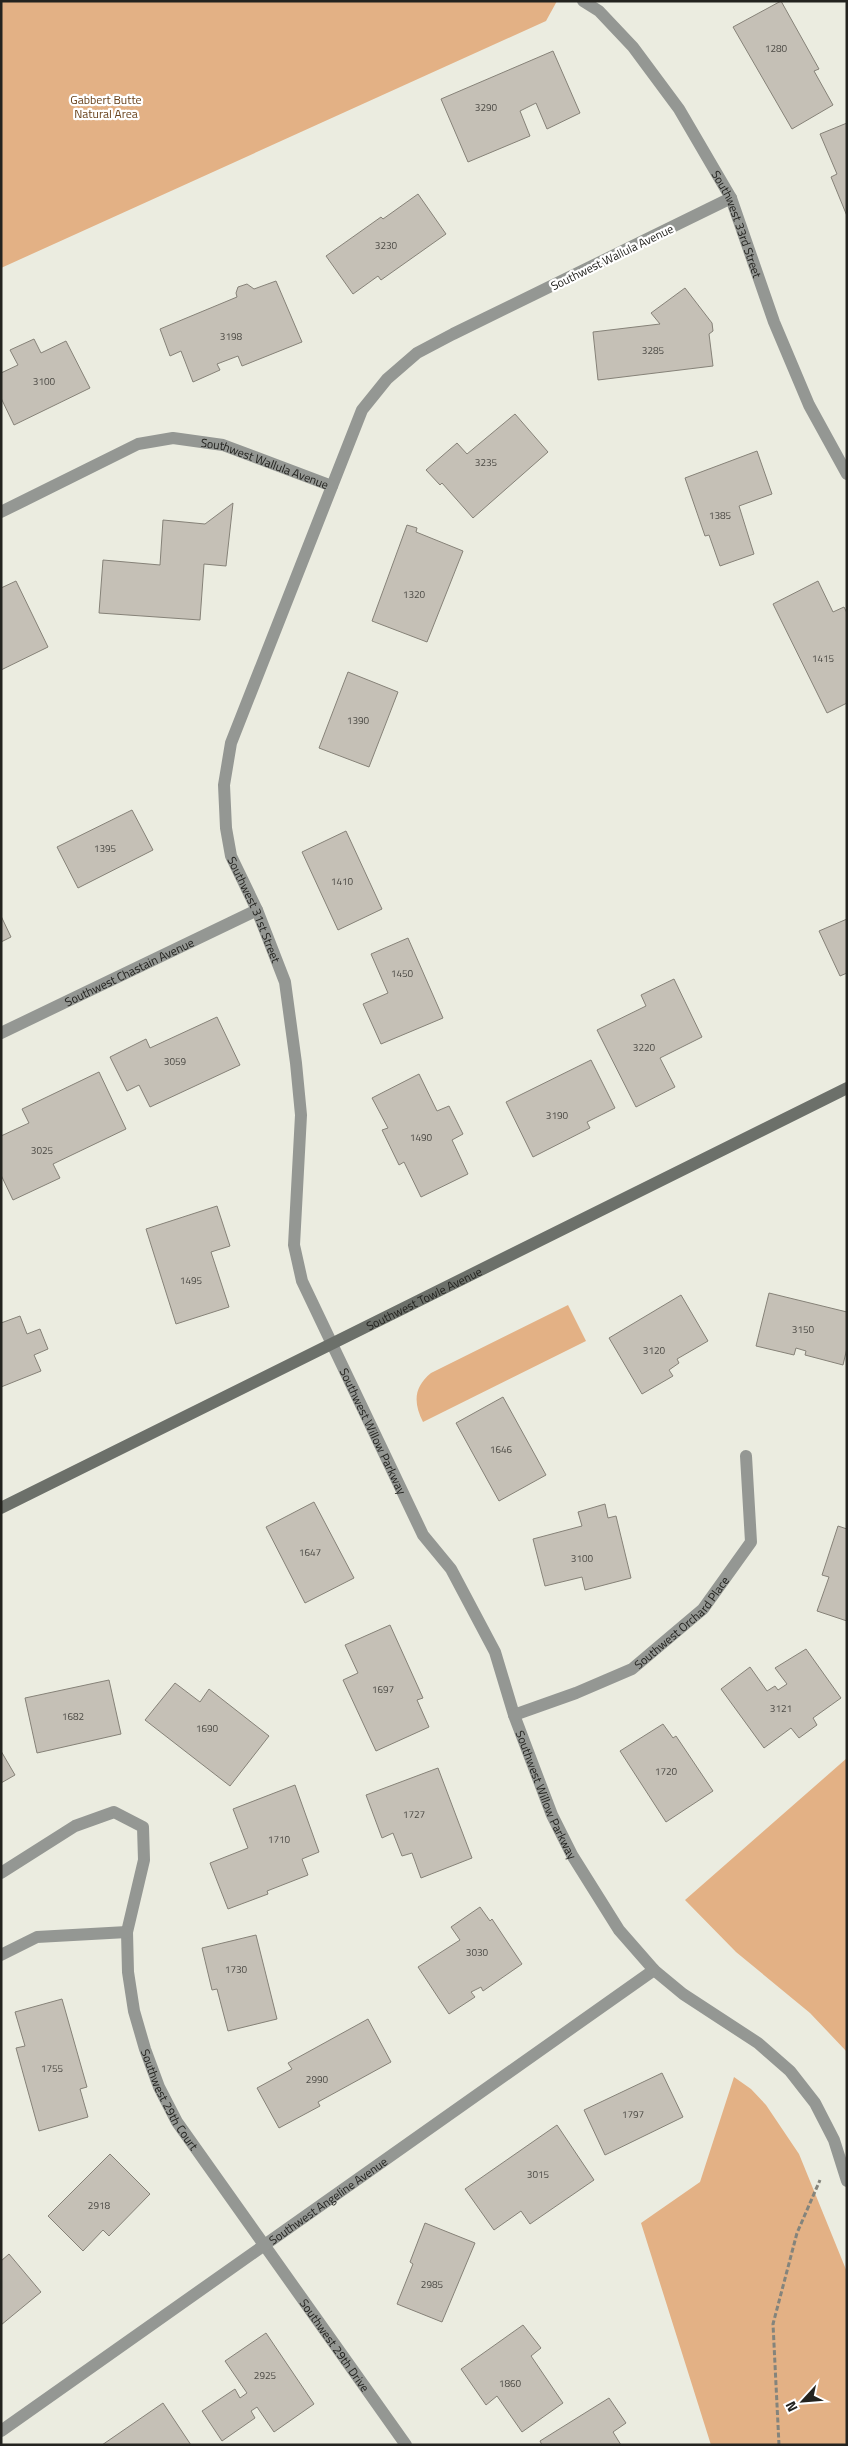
<svg xmlns="http://www.w3.org/2000/svg" width="848" height="2446" font-family="'Titillium Web',sans-serif">
	<style>
		.green { fill: #e3b185 }
		.building { fill: #c5c0b6; stroke: #868278 }
		.lines { fill: none; stroke-linecap: round; stroke-linejoin: round }
		.path { stroke: #84847c; stroke-width: 3; stroke-dasharray: 5 2.5; stroke-linecap: butt }
		.minor { stroke: #949793; stroke-width: 12 }
		.secondary { stroke: #6c706a; stroke-width: 12 }
		.labels { text-anchor: middle; dominant-baseline: central; stroke-width: 4.5; stroke-linejoin: round; paint-order: stroke }
		.number-label { font-size: 10px; fill: #4c4a45 }
		.park-label { font-size: 12px; fill: #663f18; stroke: #fff }
		.street-label { font-size: 12px; fill: #23231f; stroke: #fff }
	</style>
	<rect width="100%" height="100%" fill="#ebece0"/>
	<path class="green" d="M1 1H557L546 21 1 268Z
		M568 1305 586 1341 423 1422C413 1402 414 1387 431 1373Z
		M847 1758V2052L810 2013 736 1952 685 1900Z
		M734 2077 751 2089 766 2105 799 2154 847 2272V2445H711L641 2223 700 2182Z"/>
	<path class="building" d="M781 1 819 69 814 71 833 105 792 129 733 27Z
		M553 51 580 113 547 129 536 103 520 111 530 136 468 162 441 99Z
		M847 123V216L831 177 837 174 820 134Z
		M418 194 446 234 381 280 378 276 353 294 326 256 381 217 383 219Z
		M276 281 302 342 242 366 238 356 217 364 220 370 193 382 181 351 170 356 160 329 237 297 236 293 238 287 247 284 254 289Z
		M685 288 712 323 713 331 709 334 713 366 598 380 593 332 660 324 651 313Z
		M34 339 41 353 66 341 90 388 14 425 1 398V373L18 365 10 350Z
		M515 414 548 452 473 518 442 483 440 485 426 470 457 443 467 454Z
		M757 451 772 494 739 506 754 554 720 566 709 535 705 536 685 478Z
		M233 503 226 566 204 564 200 620 99 613 103 560 160 565 163 520 205 524Z
		M407 525 417 528 416 532 463 551 427 642 372 621Z
		M16 581 48 647 1 670V588Z
		M818 581 833 612 844 607 847 613V703L827 713 773 604Z
		M348 672 398 692 369 767 319 748Z
		M132 810 153 850 78 888 57 847Z
		M346 831 382 909 338 930 302 852Z
		M1 916 11 937 1 942Z
		M847 919V973L840 976 819 931Z
		M408 938 443 1018 381 1044 363 1004 388 993 371 954Z
		M674 979 702 1037 660 1058 675 1087 636 1107 597 1030 646 1006 641 995Z
		M217 1017 240 1065 150 1107 139 1085 127 1091 110 1057 146 1039 150 1048Z
		M591 1060 615 1108 587 1122 590 1128 533 1157 506 1102Z
		M99 1072 126 1129 53 1164 60 1178 13 1200 1 1175V1136L29 1123 22 1109Z
		M419 1074 437 1111 449 1106 463 1134 452 1140 468 1174 421 1197 404 1162 399 1165 382 1130 388 1128 372 1098Z
		M217 1206 230 1246 211 1252 229 1307 176 1324 146 1229Z
		M769 1293 847 1312V1348L843 1365 805 1355 806 1351 796 1348 794 1355 756 1346Z
		M681 1295 708 1341 677 1359 679 1363 669 1370 673 1376 642 1394 609 1338Z
		M20 1316 27 1334 40 1329 48 1349 34 1355 41 1371 1 1387V1323Z
		M503 1397 546 1475 499 1501 456 1423Z
		M314 1502 354 1578 305 1603 266 1527Z
		M605 1504 608 1518 616 1516 631 1578 585 1590 582 1577 545 1586 533 1539 582 1526 578 1512Z
		M838 1526 847 1529V1621L817 1611 829 1577 822 1575Z
		M390 1625 423 1698 417 1700 429 1727 376 1751 343 1680 358 1673 345 1645Z
		M806 1649 841 1698 813 1718 817 1725 799 1738 791 1728 764 1748 721 1689 750 1667 767 1691 775 1686 778 1690 787 1684 775 1668Z
		M109 1680 121 1734 37 1753 25 1698Z
		M175 1683 200 1702 209 1689 269 1736 230 1786 145 1720Z
		M663 1724 673 1738 676 1736 713 1791 666 1822 620 1751Z
		M1 1751 15 1775 1 1783Z
		M438 1768 472 1858 421 1878 412 1853 402 1856 393 1833 382 1838 366 1795Z
		M295 1785 319 1852 302 1859 308 1875 267 1891 268 1894 228 1909 210 1863 248 1848 233 1809Z
		M480 1907 490 1921 492 1919 522 1964 483 1991 481 1987 471 1992 475 1997 449 2014 418 1967 460 1940 451 1927Z
		M256 1935 277 2019 228 2031 217 1989 212 1990 202 1948Z
		M62 1999 87 2087 80 2089 88 2117 39 2131 16 2048 25 2046 15 2012Z
		M368 2019 391 2062 318 2102 320 2106 279 2128 257 2088 292 2069 288 2063Z
		M662 2073 683 2117 605 2155 584 2110Z
		M557 2125 594 2180 530 2224 521 2211 494 2230 465 2189Z
		M110 2154 150 2194 109 2236 103 2230 83 2251 48 2216Z
		M425 2223 475 2243 442 2322 397 2304 413 2264 410 2262Z
		M9 2254 41 2292 1 2325V2261Z
		M523 2325 541 2348 531 2356 563 2403 522 2432 497 2396 486 2405 461 2369Z
		M266 2333 314 2404 274 2432 257 2407 251 2411 255 2418 222 2441 202 2411 235 2389 240 2398 247 2393 225 2361Z
		M609 2398 626 2423 613 2432 621 2445H542L540 2441Z
		M163 2403 191 2445H102Z"/>
	<g class="lines">
		<path class="path" d="M779 2445 773 2324 797 2233 820 2180"/>
		<g class="minor">
			<path id="s1" d="M583 1 599 11 633 47 679 109 731 198 774 322 809 405 847 474"/>
			<path id="s2" d="M731 198 453 334 417 353 387 379 362 410 231 743 224 785 226 828 231 856 257 910 285 982 296 1063 301 1115 294 1245 302 1281 423 1535 451 1569 495 1652 514 1715 552 1815 572 1855 619 1930 654 1970 683 1994 758 2043 790 2071 815 2103 834 2140 847 2181"/>
			<path id="s3" d="M1 512 138 444 173 438 223 445 332 486"/>
			<path id="s4" d="M1 1033 257 910"/>
			<path id="s5" d="M514 1715 576 1693 632 1669 703 1609 751 1542 746 1456"/>
			<path id="s6" d="M1 1873 75 1826 114 1812 143 1827 144 1860 127 1932 128 1972 134 2011 145 2049 159 2087 177 2122 406 2445"/>
			<path d="M1 1955 37 1937 127 1932"/>
			<path id="s7" d="M1 2431 654 1970"/>
		</g>
		<path class="secondary" id="s8" d="M1 1508 847 1088"/>
	</g>
	<g class="labels">
		<g class="number-label">
			<text x="776" y="48">1280</text>
			<text x="486" y="107">3290</text>
			<text x="386" y="245">3230</text>
			<text x="231" y="336">3198</text>
			<text x="653" y="350">3285</text>
			<text x="44" y="381">3100</text>
			<text x="486" y="462">3235</text>
			<text x="720" y="515">1385</text>
			<text x="414" y="594">1320</text>
			<text x="823" y="658">1415</text>
			<text x="358" y="720">1390</text>
			<text x="105" y="848">1395</text>
			<text x="342" y="881">1410</text>
			<text x="402" y="973">1450</text>
			<text x="644" y="1047">3220</text>
			<text x="175" y="1061">3059</text>
			<text x="557" y="1115">3190</text>
			<text x="421" y="1137">1490</text>
			<text x="42" y="1150">3025</text>
			<text x="191" y="1280">1495</text>
			<text x="803" y="1329">3150</text>
			<text x="654" y="1350">3120</text>
			<text x="501" y="1449">1646</text>
			<text x="310" y="1552">1647</text>
			<text x="582" y="1558">3100</text>
			<text x="383" y="1689">1697</text>
			<text x="781" y="1708">3121</text>
			<text x="73" y="1716">1682</text>
			<text x="207" y="1728">1690</text>
			<text x="666" y="1771">1720</text>
			<text x="414" y="1814">1727</text>
			<text x="279" y="1839">1710</text>
			<text x="477" y="1952">3030</text>
			<text x="236" y="1969">1730</text>
			<text x="52" y="2068">1755</text>
			<text x="317" y="2079">2990</text>
			<text x="633" y="2114">1797</text>
			<text x="538" y="2174">3015</text>
			<text x="99" y="2205">2918</text>
			<text x="432" y="2284">2985</text>
			<text x="265" y="2375">2925</text>
			<text x="510" y="2383">1860</text>
		</g>
		<g class="park-label">
			<text x="106" y="99">Gabbert Butte<tspan x="106" dy="14">Natural Area</tspan></text>
		</g>
		<g class="street-label">
			<text stroke="none"><textPath href="#s1" startOffset="275">Southwest 33rd Street</textPath></text>
			<text transform="translate(612 257) rotate(-26)">Southwest Wallula Avenue</text>
			<text stroke="none"><textPath href="#s3" startOffset="284">Southwest Wallula Avenue</textPath></text>
			<text stroke="none"><textPath href="#s2" startOffset="960">Southwest 31st Street</textPath></text>
			<text stroke="none"><textPath href="#s4" startOffset="142">Southwest Chastain Avenue</textPath></text>
			<text stroke="none"><textPath href="#s8" startOffset="472">Southwest Towle Avenue</textPath></text>
			<text stroke="none"><textPath href="#s2" startOffset="1506">Southwest Willow Parkway</textPath></text>
			<text stroke="none"><textPath href="#s5" startOffset="195">Southwest Orchard Place</textPath></text>
			<text stroke="none"><textPath href="#s2" startOffset="1911">Southwest Willow Parkway</textPath></text>
			<text stroke="none"><textPath href="#s6" startOffset="444">Southwest 29th Court</textPath></text>
			<text stroke="none"><textPath href="#s7" startOffset="400">Southwest Angeline Avenue</textPath></text>
			<text stroke="none"><textPath href="#s6" startOffset="741">Southwest 29th Drive</textPath></text>
		</g>
	</g>
	<rect width="848" height="2446" fill="none" stroke="#23231f" stroke-width="5"/>
	<g transform="translate(803 2401) rotate(244)" stroke="#ffffff" stroke-width="4" paint-order="stroke">
	<path d="M0-4L9 19L0 12L-9 19Z" fill="#23231f"/>
	<text y="-8" font-size="14" font-weight="bold" text-anchor="middle" fill="#23231f">N</text>
	</g>
</svg>
